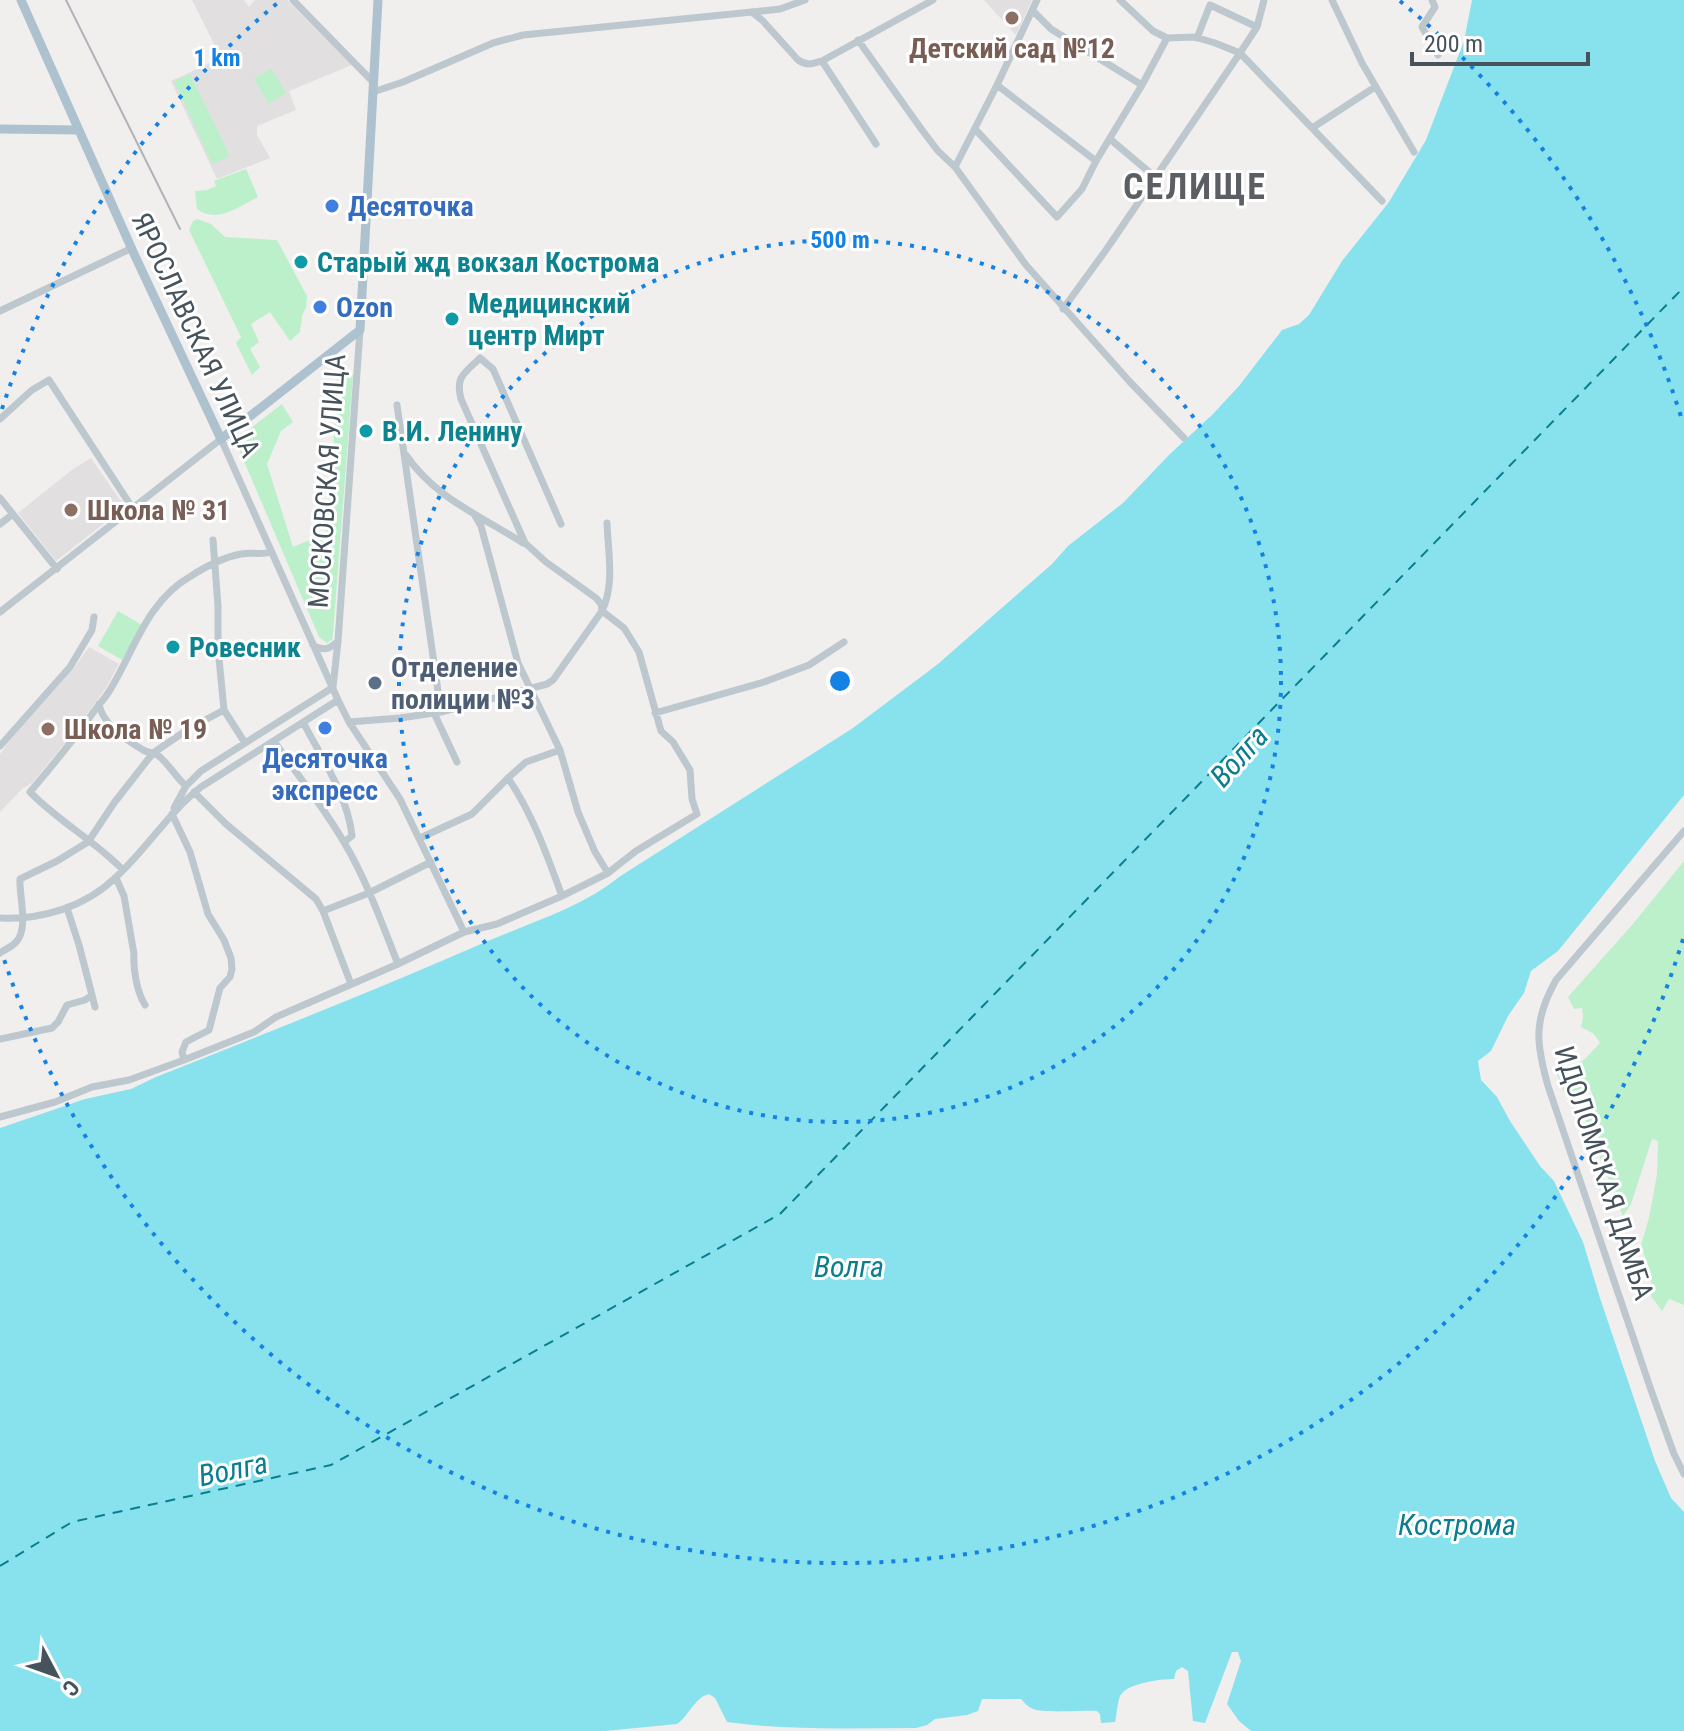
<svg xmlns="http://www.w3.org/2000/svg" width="1684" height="1731" font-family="'Roboto Condensed',sans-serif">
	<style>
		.education { fill: #e2dfe0 }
		.green { fill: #bbf0cb }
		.water { fill: #87e2ee }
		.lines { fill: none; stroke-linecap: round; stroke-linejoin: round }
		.ferry { stroke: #0a7e8e; stroke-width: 2; stroke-dasharray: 10 8; stroke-linecap: butt }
		.minor { stroke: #bcc7ce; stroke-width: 7 }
		.major { stroke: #adc1ce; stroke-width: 9 }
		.rail { stroke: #b0b4b9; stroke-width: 2 }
		.ring { fill: none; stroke: #1482e5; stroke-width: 4; stroke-dasharray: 4 8 }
		.education-dot { fill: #8d6e63; stroke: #fff; stroke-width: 3 }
		.shop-dot { fill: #3f7fe0; stroke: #fff; stroke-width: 3 }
		.culture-dot { fill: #0f9aa8; stroke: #fff; stroke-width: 3 }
		.service-dot { fill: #5c6f8a; stroke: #fff; stroke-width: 3 }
		.labels { text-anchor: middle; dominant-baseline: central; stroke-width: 6; stroke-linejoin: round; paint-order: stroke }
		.education-label { font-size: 28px; font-weight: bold; fill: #785e54; stroke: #fff; text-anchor: start }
		.shop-label { font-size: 28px; font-weight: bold; fill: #366cbe; stroke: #fff; text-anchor: start }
		.culture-label { font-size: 28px; font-weight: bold; fill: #0d838f; stroke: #fff; text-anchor: start }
		.street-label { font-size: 28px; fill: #46535c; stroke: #fff }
		.service-label { font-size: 28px; font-weight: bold; fill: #4e5e75; stroke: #fff; text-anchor: start }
		.water-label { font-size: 30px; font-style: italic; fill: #0a7e8e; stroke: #fff }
		.district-label { font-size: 36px; font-weight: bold; letter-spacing: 2px; fill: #5b5f63; stroke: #fff }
		.centre { fill: #1482e5; stroke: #fff; stroke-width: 4 }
		.ring-label { font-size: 24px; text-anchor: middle; font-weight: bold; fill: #1482e5; stroke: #fff; stroke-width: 6; stroke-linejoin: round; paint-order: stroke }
	</style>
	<rect width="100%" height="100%" fill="#f1eeee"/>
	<path class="education" d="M192 0H244L249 7 255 0H287L352 65 289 91 296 110 257 126V135L270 158 217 179 171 81 221 58Z
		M984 0H1032L1016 35Z
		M91 458 125 507 56 561 18 513 73 469Z
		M89 647 119 664 106 688 70 737 32 783 23 788 0 812V754L10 740 74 668Z"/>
	<path class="green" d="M271 68 286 93 269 104 254 79Z
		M190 74 230 156 212 164 174 81Z
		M246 169 258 197C238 207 217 224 197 209L195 191 207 190 216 186 214 181Z
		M197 219 211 224 225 237 277 240 307 296 306 307 302 316 300 332 290 341 270 312 251 324 259 342 250 349 260 367 252 375 236 343 241 337 189 230 193 221Z
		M337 375H353L333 634 332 640 327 643 319 637 238 447V440L242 435 282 404 293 422 281 431 267 464 293 547 326 533 336 413Z
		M118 611 142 625 122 660 98 646Z
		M1684 861V1305L1669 1299 1662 1311 1651 1296V1276L1641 1245 1649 1218 1657 1174 1658 1141 1652 1139 1631 1204 1623 1216 1585 1119 1595 1102 1591 1090 1576 1099 1565 1095 1557 1074 1584 1060 1600 1043 1594 1034 1581 1027 1583 1018 1582 1008 1574 1009 1568 997 1632 925Z"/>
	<path class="water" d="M1472 0H1684V795L1558 951 1531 971 1524 993 1508 1016 1491 1051 1478 1061 1481 1080 1497 1097 1510 1121 1540 1166 1554 1181 1583 1242 1600 1298 1655 1461 1671 1498 1684 1512V1731H1251L1239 1721 1227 1704 1241 1661 1238 1652H1232L1205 1723 1193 1721 1188 1671 1182 1667 1176 1671 1174 1679C1160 1679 1127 1683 1120 1696 1117 1704 1117 1714 1115 1722L1101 1723 1100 1714 1097 1711C1083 1710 1041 1714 1031 1708 1027 1706 1024 1702 1021 1699H982L978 1711 967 1715 935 1719 927 1725 916 1728C854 1728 790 1731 727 1722L715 1698 709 1694C694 1698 689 1716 677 1724L605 1731H0V1128L85 1099 131 1089 156 1077C267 1033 378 989 488 941 530 923 584 906 619 877L853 728 938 664 1052 564 1068 546 1123 503 1169 455 1213 414 1239 386 1282 330 1299 324 1309 315 1342 261 1389 202 1426 140 1464 41Z"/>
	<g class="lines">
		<path class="ferry" d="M0 1566 72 1522 331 1465 780 1214 1684 287"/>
		<path class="minor" d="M293 0 373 82
			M1120 0 1153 31 1167 38 1195 37 1215 43 1240 53 1382 201
			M1332 0 1362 63 1414 152
			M1432 0 1435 7 1422 27 1438 55
			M1033 11 1051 29 1142 85
			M752 12 763 21 798 60C807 66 812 64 822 61L933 0
			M1197 38 1210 5 1257 27
			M858 40 922 130 938 151 955 167 1026 265 1130 382 1184 438
			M822 61 876 144
			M997 85 1096 161
			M373 92 403 82 493 43 523 35 752 12 780 9 805 0
			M1312 128 1375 87
			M975 129 1057 217 1082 189 1096 161 1142 85 1167 38
			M1110 139 1155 177
			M955 167 997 85 1037 0
			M1063 309 1106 250 1240 53 1257 27 1264 0
			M0 311 132 248
			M397 405 441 712
			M0 419 32 390 49 380 133 509
			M406 455C435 498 481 516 523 543
			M0 498 57 569
			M474 514 481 526 518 663 560 750 578 812 595 852 608 873
			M0 524 13 514
			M213 540 218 606V648L224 710 245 743
			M0 612 221 439 338 700 349 722 400 799 464 932
			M313 645C323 651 329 650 338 641
			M333 687 338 641 360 330
			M99 704C102 724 126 740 143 750 149 753 156 753 160 757 170 766 176 777 186 786
			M434 713 457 762
			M655 713 764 682 809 665 844 642
			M303 722C321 757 348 796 352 836L344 842
			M349 722 400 718 441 712 547 684 553 680 602 611C615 584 608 552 607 523
			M274 741C297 775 324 807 345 844 367 881 382 924 398 964
			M0 746 70 667 92 630 94 617
			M508 778C532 813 547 855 562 896
			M194 792 226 824 316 899 323 911 351 984
			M174 808 186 786 201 771 332 688
			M172 814 190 852 208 914 224 940 231 958 232 969 230 977 220 988 209 1030 186 1042 182 1052 184 1060
			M1684 831 1556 980C1533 1021 1536 1043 1548 1086L1651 1390 1674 1454 1684 1474
			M420 838 472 814 508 778 526 762 560 750
			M123 870C95 841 58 821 30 792 53 765 75 738 95 710 100 703 106 697 110 690 135 649 147 601 191 576 205 567 225 557 241 554 252 552 261 555 271 552
			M116 878 124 896 134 954C133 970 137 992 145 1005
			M323 911 369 893 431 862
			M0 918C41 920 85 907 115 878 146 850 167 814 201 787L338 700
			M0 953C5 949 12 947 16 942 29 929 19 896 20 879L57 861 88 842 114 803 153 753 190 728 224 710
			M92 995 95 1007
			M0 1039 52 1028 58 1022 67 1005 85 1000 92 995 79 945 67 908
			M0 1117 55 1102 92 1087 129 1080 184 1060 254 1032 276 1017 398 964 464 932 497 924 562 896 608 873 636 851 697 814 692 799 690 770 673 742 661 731 639 652 624 628 602 611 601 604 596 598 546 562 525 543 461 399C455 376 465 373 480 358L493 369 561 524"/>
		<path class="major" d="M21 0 135 256 221 439 360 330 378 0
			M0 129 78 130"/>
		<path class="rail" d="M66 0 180 229"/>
	</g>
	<g class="ring">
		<circle cx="840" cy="681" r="441"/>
		<path d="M1683 939A881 881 0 0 1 2 953M2 409A881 881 0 0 1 280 1M1400 1A881 881 0 0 1 1683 423"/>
	</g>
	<g class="education-dot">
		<circle cx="1012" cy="18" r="8"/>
		<circle cx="71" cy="510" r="8"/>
		<circle cx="48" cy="729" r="8"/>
	</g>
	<g class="shop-dot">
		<circle cx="332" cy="206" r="8"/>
		<circle cx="320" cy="307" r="8"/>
		<circle cx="325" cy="728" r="8"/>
	</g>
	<g class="culture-dot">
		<circle cx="301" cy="262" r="8"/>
		<circle cx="452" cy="319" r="8"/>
		<circle cx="366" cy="431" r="8"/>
		<circle cx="173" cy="647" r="8"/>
	</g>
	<circle class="service-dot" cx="375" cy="683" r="8"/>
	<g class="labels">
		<g class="education-label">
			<text x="1012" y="48" text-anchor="middle">Детский сад №12</text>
			<text x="87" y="510">Школа № 31</text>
			<text x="64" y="729">Школа № 19</text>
		</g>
		<g class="shop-label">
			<text x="348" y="206">Десяточка</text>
			<text x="336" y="307">Ozon</text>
			<text x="325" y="758" text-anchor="middle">Десяточка<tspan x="325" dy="32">экспресс</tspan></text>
		</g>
		<g class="culture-label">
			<text x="317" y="262">Старый жд вокзал Кострома</text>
			<text x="468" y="303">Медицинский<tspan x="468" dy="32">центр Мирт</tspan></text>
			<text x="382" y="431">В.И. Ленину</text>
			<text x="189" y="647">Ровесник</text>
		</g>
		<g class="street-label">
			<text transform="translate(196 335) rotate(65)">ЯРОСЛАВСКАЯ УЛИЦА</text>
			<text transform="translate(327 481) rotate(-86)">МОСКОВСКАЯ УЛИЦА</text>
			<text transform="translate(1604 1173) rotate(72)">ИДОЛОМСКАЯ ДАМБА</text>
		</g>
		<g class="service-label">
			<text x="391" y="667">Отделение<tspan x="391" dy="32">полиции №3</tspan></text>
		</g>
		<g class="water-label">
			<text transform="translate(1239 756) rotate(-48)">Волга</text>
			<text x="849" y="1266">Волга</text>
			<text transform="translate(233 1469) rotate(-12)">Волга</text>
			<text x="1457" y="1524">Кострома</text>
		</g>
		<g class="district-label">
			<text x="1195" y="187">СЕЛИЩЕ</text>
		</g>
	</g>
	<circle cx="840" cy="681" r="12" class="centre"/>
	<g class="ring-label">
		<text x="217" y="66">1 km</text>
		<text x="840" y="248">500 m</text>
	</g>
	<g transform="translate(56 1675) rotate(131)" stroke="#ffffff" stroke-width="6" paint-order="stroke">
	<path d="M0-6L14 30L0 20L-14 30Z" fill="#46535c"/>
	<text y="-12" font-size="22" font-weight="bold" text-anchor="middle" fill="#46535c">С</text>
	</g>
	<path d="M1412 52v12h176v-12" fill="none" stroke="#46535c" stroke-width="4"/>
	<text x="1424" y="52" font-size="24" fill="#46535c" stroke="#ffffff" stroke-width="6" paint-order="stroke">200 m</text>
</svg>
